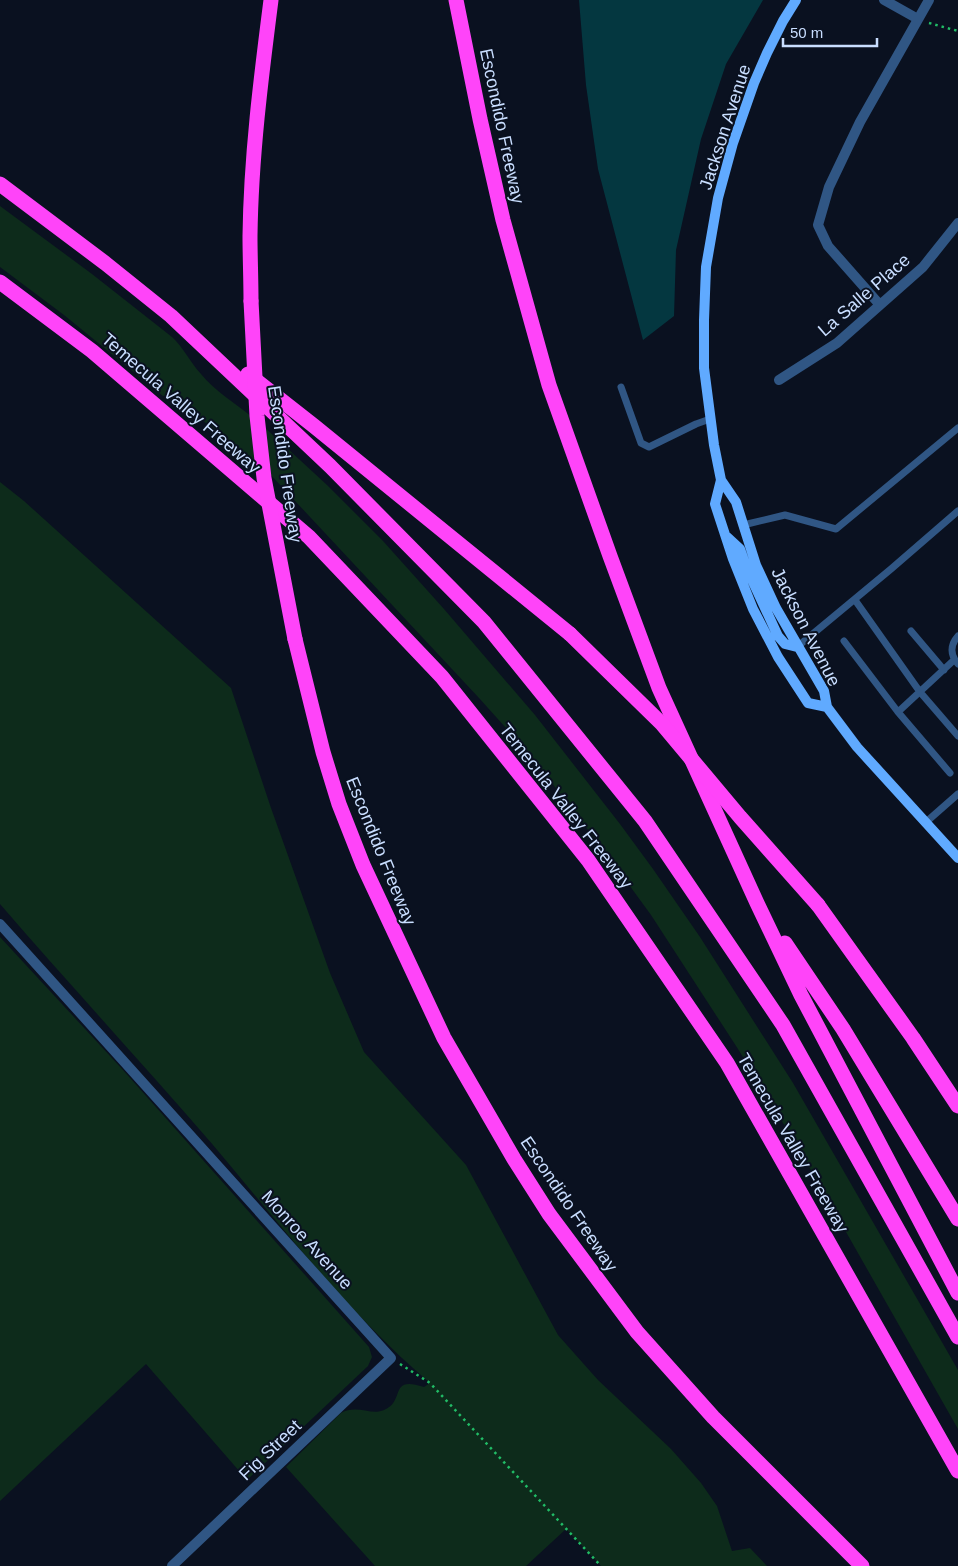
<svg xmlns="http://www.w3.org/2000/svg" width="958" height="1566" font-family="Helvetica,sans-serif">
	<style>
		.green { fill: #0d2b1b }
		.water { fill: #043740 }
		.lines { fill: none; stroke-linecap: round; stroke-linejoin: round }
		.path { stroke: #21bc66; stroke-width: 2.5; stroke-dasharray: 2.5 4; stroke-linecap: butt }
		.service { stroke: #305684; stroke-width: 7 }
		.minor { stroke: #305684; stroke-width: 10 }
		.secondary { stroke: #60aaff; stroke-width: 10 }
		.motorway { stroke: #ff44f9; stroke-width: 15 }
		.motorway-bridge { stroke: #ff44f9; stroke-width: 15 }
		.labels { text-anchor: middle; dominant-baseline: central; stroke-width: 4; stroke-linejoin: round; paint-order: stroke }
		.street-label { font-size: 18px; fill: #c9deff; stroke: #0a1120 }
	</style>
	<rect width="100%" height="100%" fill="#0a1120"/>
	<path class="green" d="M0 206 92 274 172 337C184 348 190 362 201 374 215 391 235 403 252 417L261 470 173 395 163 396 64 315 0 267Z
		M261 424 327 485 383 541 444 609 535 715 620 824 653 869 700 937 793 1083 958 1370V1429L800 1151 738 1049 651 915 605 852 531 756 479 698 268 472Z
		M0 482 24 501 231 688 271 808 330 973 364 1052 466 1165 558 1335 598 1380 671 1449 701 1483 717 1506 732 1551 750 1548 767 1566H601L566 1529 526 1566H375L286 1467 341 1413C357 1404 371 1416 384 1410 406 1401 388 1375 424 1387L430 1383C348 1313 282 1227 213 1145 143 1064 70 985 0 904Z
		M0 937 123 1070 369 1347 372 1357 368 1366 247 1480 146 1364 0 1501Z"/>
	<path class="water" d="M579 0H763L726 64 701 139 676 250 674 316 643 340 598 169 586 85Z"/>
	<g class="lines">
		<path class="path" d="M929 23 958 31
			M400 1364 430 1383 601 1566"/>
		<path class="service" d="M621 387 641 443 649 447 696 424 710 419
			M743 525 785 515 836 529 958 428
			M855 600 920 692 958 736
			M911 631 944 670
			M958 636C950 645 950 655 958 664
			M844 641 898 712 954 660
			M797 647 891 569 958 511
			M898 712 950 773
			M925 823 958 794"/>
		<path class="minor" d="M884 0 918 19
			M880 305 828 246 818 225 829 187 860 122 929 0
			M779 380 837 343 923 267 958 223
			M0 924 391 1358 172 1566"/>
		<path class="secondary" d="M796 0 783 21 767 53 754 83 733 143 718 198 706 267 704 320V368L714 445 721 480 736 502 756 565 776 608 824 691 827 707 857 747 958 858
			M721 480 715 504 733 559 753 609 778 657 808 703 827 707
			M727 537 740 549 747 569 778 636 785 644 797 647"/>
		<path class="motorway" d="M456 0 480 119 503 220 549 385 610 556 659 688 757 903 801 995 958 1293
			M0 184 105 263 171 316 330 466 484 622 645 821 783 1025 958 1337
			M0 282 92 351 309 537 442 677 588 860 727 1063 958 1471
			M251 301C251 279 250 257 250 236 251 157 261 78 271 0
			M248 374 314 426 570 634
			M295 639 323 752 339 804 363 865 444 1038 514 1159 549 1214 637 1332 713 1417 862 1566
			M818 905 913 1038 958 1106
			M785 943 843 1029 958 1219"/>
		<path class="motorway-bridge" d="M251 301 257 416 264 478 295 639
			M570 634 662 724 740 817 818 905"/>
	</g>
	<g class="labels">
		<g class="street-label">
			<text transform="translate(502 126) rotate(78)">Escondido Freeway</text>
			<text transform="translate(725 127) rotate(-72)">Jackson Avenue</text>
			<text transform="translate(864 295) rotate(-41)">La Salle Place</text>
			<text transform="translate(181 403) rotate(41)">Temecula Valley Freeway</text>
			<text transform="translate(285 464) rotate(82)">Escondido Freeway</text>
			<text transform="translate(806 627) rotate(63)">Jackson Avenue</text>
			<text transform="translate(566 806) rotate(52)">Temecula Valley Freeway</text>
			<text transform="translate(381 851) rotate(68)">Escondido Freeway</text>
			<text transform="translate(793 1143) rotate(60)">Temecula Valley Freeway</text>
			<text transform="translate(569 1204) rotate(56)">Escondido Freeway</text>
			<text transform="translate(307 1240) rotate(48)">Monroe Avenue</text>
			<text transform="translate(270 1450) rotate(-44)">Fig Street</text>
		</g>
	</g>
	<path d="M783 38v8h94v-8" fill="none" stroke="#c9deff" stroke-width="2.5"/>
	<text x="790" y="38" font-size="15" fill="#c9deff" stroke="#0a1120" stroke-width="4" paint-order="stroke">50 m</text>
</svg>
